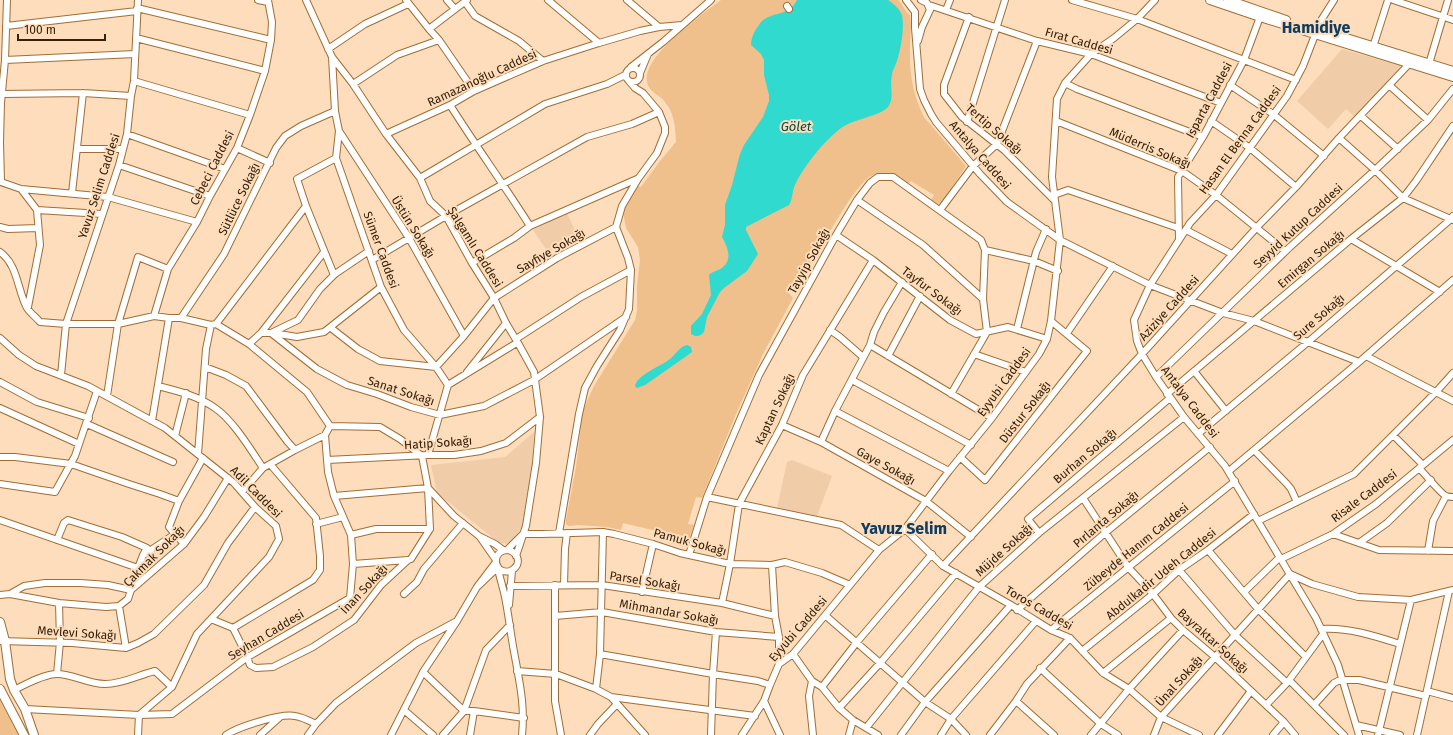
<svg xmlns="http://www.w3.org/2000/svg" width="1453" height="735" font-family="'Fira Sans',sans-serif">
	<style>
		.built { fill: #f0cda8 }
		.green { fill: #efbf8c }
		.water { fill: #31dace }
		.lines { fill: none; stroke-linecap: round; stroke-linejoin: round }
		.minor-casing { stroke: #9f6e36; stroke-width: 8 }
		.major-casing { stroke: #9f6e36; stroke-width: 10 }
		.minor { stroke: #fff; stroke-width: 6 }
		.major { stroke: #fff; stroke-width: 8 }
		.labels { text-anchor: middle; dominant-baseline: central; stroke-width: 4; stroke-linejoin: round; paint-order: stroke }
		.street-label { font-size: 12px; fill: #352008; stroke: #fdddbb }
		.water-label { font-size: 13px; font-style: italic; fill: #014b46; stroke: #fdddbb }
		.district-label { font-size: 16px; font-weight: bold; fill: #0f3c61; stroke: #fdddbb }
	</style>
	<rect width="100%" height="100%" fill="#fdddbb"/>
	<path class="built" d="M1342 49 1401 66 1355 117 1346 109 1328 129 1297 101Z
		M567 213 579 239 555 252 553 249 548 252 533 230Z
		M534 432 532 470 523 526 513 539 507 544 498 542 437 493 431 465 505 457Z
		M792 460 832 476 817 516 777 508 787 462Z"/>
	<path class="green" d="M721 0H898C903 4 904 11 910 15 912 26 910 37 910 48 909 72 913 96 924 117L966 166 943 201 938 204 931 200 934 195 911 181 907 185C902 181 895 174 889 173 884 173 876 173 871 176 853 186 821 248 809 268L804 265 788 292 793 298 763 354 736 414 702 498 696 497 688 524 694 525 687 545 684 547 667 542 669 534 623 523 621 530 607 527 578 525 569 526 566 524V520L576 467 583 410 594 386 635 320 637 311V286L640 260 638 247 626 228 623 212 636 185 641 187 660 161 676 142C675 127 675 114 665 102 660 95 651 93 648 85 637 59 703 14 721 0Z
		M0 688 23 735H0Z"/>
	<path class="water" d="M797 0H888C894 4 899 8 902 15 905 28 900 55 895 66 894 69 892 71 892 75 889 85 895 98 888 107 881 116 853 119 841 128 825 140 803 167 795 185 792 191 793 199 789 205L746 227V230L758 254 747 271 724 288 720 292 707 317 704 332C700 337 696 337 691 334V326L702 314 711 295 709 275C712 271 719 271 723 267 733 259 727 246 722 237L725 225V205L732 185 740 154 744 145 763 117 769 101V95L764 75V60L761 54 751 45C751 39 753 34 756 29 758 27 760 23 762 21 772 12 789 16 797 0Z
		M687 345 691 347 692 352 688 355 645 385 637 388 635 386C637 375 661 366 670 359 676 354 679 347 687 345Z"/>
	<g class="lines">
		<defs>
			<path id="minor" d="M7 0 5 60 1 103 0 142 1 182 21 189 37 210 40 245 28 307
				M258 0 268 2
				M306 0 332 57 353 84 386 134 420 178 430 201 446 216 472 263 494 298 506 323 518 343 534 372 540 417 536 463 526 526 516 556
				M406 0 429 29 439 40 474 91
				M447 0 455 9
				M548 0 599 43
				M627 0 659 27
				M906 0 915 12V28L920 89 924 100 931 114 936 122 980 174 1007 202 1060 240 1150 285 1223 313 1254 321 1359 362 1453 280
				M1072 0 1137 19 1296 80
				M1334 0 1320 22 1303 66 1287 96 1216 195 1190 223 1150 285 1134 320 1137 341 1142 354 1156 377 1184 417 1225 466 1316 618 1338 665 1359 735
				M1393 0 1453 20
				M465 2 475 16 519 41 543 61
				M929 5 1037 41 1091 54 1221 103
				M787 6 789 9
				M137 8 271 40
				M946 10 950 0
				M969 17 944 85V94L962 117 1004 150 1055 201
				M6 26 137 11
				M429 29 467 0
				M136 38 265 71
				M918 41 922 27 930 10 927 3 921 0
				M1373 47 1388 0
				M328 49 365 24 408 4
				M332 57 335 111 339 131 336 158 381 287 404 330 436 367 448 385 428 455
				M5 60 135 54
				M1429 64 1448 0
				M631 67 663 42 711 0
				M626 75a7 7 0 1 1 14 0a7 7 0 1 1-14 0Z
				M640 73 648 54
				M134 81 250 115
				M1065 83 1077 89 1203 137
				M353 84 397 55 439 40
				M1230 85 1273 114 1324 156
				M1389 85 1428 120
				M2 94 83 93 131 96
				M450 105C476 146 504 185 530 226
				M1361 116 1398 149
				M1056 121 1182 171 1216 195 1285 251
				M1211 121 1250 148 1296 187
				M967 122 1005 0
				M339 131 409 238 464 336
				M127 134 225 169
				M386 134 450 105 474 91 543 61 599 43 640 31 659 27 682 25
				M1339 138 1375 170 1403 198 1453 220
				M237 148 270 163
				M78 149H123
				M119 165 210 196
				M420 178 545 104 607 84 625 75
				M21 189 108 197 197 222
				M72 193 83 93
				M1054 195 1068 190 1178 228
				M857 200 923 245 983 299
				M37 210 102 214
				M940 210 973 166 997 144 1037 41
				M0 227 8 229 38 228
				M1186 230 1232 254
				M836 235 873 260 950 320 976 334 1008 327 1047 339
				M1351 239 1440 292
				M1179 240 1178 177 1203 137 1244 60 1260 17
				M0 252C18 265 17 289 27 308 30 313 36 317 40 322L66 324H118L154 316 169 318H181L211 325 216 324 249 344 307 392 330 426 380 427 400 439 422 456 428 488 454 516 479 536 495 544 503 550
				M372 260 446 216 587 137 632 124 659 112
				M472 263 514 238 530 226 637 179
				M334 275 306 206 297 179 336 158
				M154 316 168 269 197 222 210 196 237 148 250 115 265 71 271 40 272 22 268 0
				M181 318 224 254 276 148 285 136 301 126 335 111
				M216 324 306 206
				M331 328 358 349 380 361 436 367 464 336 494 298 557 258 616 227
				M1017 329 1036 252 1046 229
				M830 330 840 337 863 357
				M261 333 324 252
				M271 333 317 369 347 385 377 394 411 407 440 415 484 406 534 380 626 317
				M273 333 297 337 324 332 381 287
				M1067 333 1113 266
				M0 338 19 355 36 366 88 386 165 428 234 483 255 507 276 526 279 539 269 557 197 634 172 687 139 715 138 735
				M516 339 581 297 631 270
				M249 344 261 333H271L298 320 320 289 335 274 369 251
				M870 345 992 418
				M974 354 1026 372
				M888 356 920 296
				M1366 356 1453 401
				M205 367 226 375 246 386 287 441 295 450
				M1194 371 1226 411
				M467 372 506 323
				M61 375 66 324 119 165 127 134 131 96 134 81 138 0
				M1156 377 1290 247 1375 170 1428 120 1453 89
				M852 380 971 445
				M0 382 37 402 89 418
				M448 385 515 344 518 343
				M158 386C178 391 198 396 215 408 233 420 251 450 263 468
				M951 394 987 332 983 299 985 250
				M1167 394 1351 239 1403 198 1416 181 1453 126
				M107 396 118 324 138 257 168 269
				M0 408 79 444
				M835 411 949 471
				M152 421 169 318
				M87 424 173 462
				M782 425 821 442 926 501 971 537
				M1198 434 1308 342 1451 219 1453 216
				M1393 435 1423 465
				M175 436 186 393
				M821 442 835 411 870 345 874 332 884 312 902 282
				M1254 450 1287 484 1291 489 1297 502
				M198 454 206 349 211 325
				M0 457H15L71 464 129 484 160 494 179 501
				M960 457 985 480 1087 351 1051 321
				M327 460 428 455H454L481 451 506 443 540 417
				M1419 468C1425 474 1441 494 1446 496 1449 497 1451 497 1453 497
				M1229 471 1359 362
				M0 484 55 492 75 456 97 391
				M242 492 263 468 295 450 325 435
				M707 497 841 525 879 550
				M1083 498 1128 567 1153 594 1171 618 1183 630 1215 657 1251 691 1284 722 1295 735
				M0 520 138 568 143 555 147 548 122 537 68 520 64 523 57 540
				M1258 521 1354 474 1436 392 1453 373
				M316 524 343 517
				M905 529 943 566 1011 605 1051 630 1070 638 1103 673 1129 689 1161 717 1199 735
				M559 533 579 414 585 388 597 366 620 330 629 309 631 270 628 258 616 227 622 206 638 179 657 153 665 133V127L659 112 643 93 635 88 629 81
				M1039 533 1028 519 1170 398
				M523 534H542L603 532 614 534 653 544 680 553 730 564 772 565 785 562 822 573 850 585
				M1333 534 1379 550 1453 551
				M351 535 376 529H430
				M480 537 496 560
				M1359 543 1387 523 1431 480
				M184 544 169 527 179 501 203 458
				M507 550 522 535
				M1208 550 1258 609 1306 657
				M1428 551 1433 521 1446 496
				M145 554 175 534
				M689 555 707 497 759 375 836 235 857 200 870 183 878 177H893L981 240 985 250 1034 261 1058 271
				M1281 559 1333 534 1376 504 1453 440
				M496 562 477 587 498 567
				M353 564 408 560
				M772 565 775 616 779 637V664
				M943 566 1142 354 1259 225 1296 187 1339 138 1409 64
				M499 569C510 577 524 564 515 554 509 547 498 550 496 559 495 561 504 591 505 597 509 617 511 637 515 657 520 684 525 707 522 735
				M1179 570 1235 635 1287 683
				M1290 574 1312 584 1358 597 1411 600 1453 590
				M555 585V701L561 735
				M564 585 565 549 567 533
				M510 586 602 585 722 603 775 616
				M642 592 653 544
				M1244 592 1280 557
				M10 594 24 586 45 583H80L108 585 131 590
				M404 594 417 582 424 569 463 523
				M0 595 10 594 59 603 106 607 119 606 128 599 131 590 184 544 204 517 228 478
				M722 603 730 564 739 504 782 425 803 375 873 260
				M509 605 512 571
				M119 606 126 648
				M1017 610 1105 533 1210 447
				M555 616 602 612 716 632 779 637
				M826 616 925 702 951 719 966 735
				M211 619 233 628 244 650 250 665 256 668 273 667 313 647 354 620 381 585 408 560 411 559 430 529 428 488 334 496
				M233 628 313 580 320 570V556L316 518 270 464
				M1321 629C1348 627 1375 636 1400 644
				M1051 630 1235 481
				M0 641 72 643 126 648 138 643 154 634 204 585 228 543 255 507
				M1082 651 1153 594 1179 570 1208 550 1254 514
				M600 654 713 674 758 681 770 685
				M793 654 812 681 822 687 839 708 853 720 878 735
				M1040 668 1101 724 1118 735
				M517 671 556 674 596 689 611 697 645 735
				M423 672 464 711H474L524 718
				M1103 673 1171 618
				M57 674 60 642 59 603
				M1289 680 1344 735
				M1343 680H1359L1426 696
				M812 681 809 696 813 735
				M822 687 857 642 932 554
				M596 689 600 654 603 532
				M14 690C26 684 44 674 57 674 73 674 88 684 105 684 123 684 138 675 155 671L172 687
				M1427 691 1453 698
				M611 697 755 716
				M764 701 780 735
				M1016 701 1054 735
				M1266 705 1287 683 1323 634
				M1314 705 1334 683 1342 679
				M839 708 881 662 956 573
				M25 709 139 715 172 714 246 658 350 598 353 564 351 535 334 496 328 472 325 435 330 426
				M404 710 433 735
				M1356 725 1400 735
				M866 728 979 587 1039 533 1184 417
				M226 735C238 727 281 713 295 716 302 717 310 721 316 724
				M260 735 280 717
				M308 735 316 724 336 703 416 643 457 621
				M391 735 423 672 457 621 477 587
				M443 735 464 711 486 650 510 625
				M470 735 474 711
				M590 735 598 724 617 704
				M711 735 713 674 716 632
				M742 735 764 701 770 685 779 664 793 654 879 550 905 529 949 471 992 418 1039 354 1047 339 1051 321 1060 240 1052 177 1057 99 1065 83 1091 54 1114 38 1137 19 1155 0
				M849 735 853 720
				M901 735 925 702 1011 605
				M941 735 951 719 1036 621
				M990 735 1016 701 1027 684 1070 638
				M1091 735 1129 689 1183 630
				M1154 735 1161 717 1290 574
				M1218 735 1251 691
				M1273 735 1284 722
				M1378 735 1411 600
				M1417 735 1449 591"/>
			<path id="major" d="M1210 0 1260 17 1453 77
				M1228 0 1286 20
				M1343 37 1453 71
				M0 622 5 641 10 679 14 690 25 709 34 735
				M0 689 24 735"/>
		</defs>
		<use href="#minor" class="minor-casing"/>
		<use href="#major" class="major-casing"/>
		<use href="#minor" class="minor"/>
		<use href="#major" class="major"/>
	</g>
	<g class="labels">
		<g class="street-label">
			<text transform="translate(1079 41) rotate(16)">Fırat Caddesi</text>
			<text transform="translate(482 78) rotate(-25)">Ramazanoğlu Caddesi</text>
			<text transform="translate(1209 100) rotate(-62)">Isparta Caddesi</text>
			<text transform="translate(994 129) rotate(41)">Tertip Sokağı</text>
			<text transform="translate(1240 140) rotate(-54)">Hasan El Benna Caddesi</text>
			<text transform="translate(1150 148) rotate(23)">Müderris Sokağı</text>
			<text transform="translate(980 155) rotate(49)">Antalya Caddesi</text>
			<text transform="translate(212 168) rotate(-63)">Cebeci Caddesi</text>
			<text transform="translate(99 186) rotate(-72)">Yavuz Selim Caddesi</text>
			<text transform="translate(239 199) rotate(-64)">Sütlüce Sokağı</text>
			<text transform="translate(1298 226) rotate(-43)">Seyyid Kutup Caddesi</text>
			<text transform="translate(413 227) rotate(58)">Üstün Sokağı</text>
			<text transform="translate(475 247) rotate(58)">Şalgamlı Caddesi</text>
			<text transform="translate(381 250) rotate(70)">Sümer Caddesi</text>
			<text transform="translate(551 251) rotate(-30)">Sayfiye Sokağı</text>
			<text transform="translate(1311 259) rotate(-40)">Emirgan Sokağı</text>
			<text transform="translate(809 261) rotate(-61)">Tayyip Sokağı</text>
			<text transform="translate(932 291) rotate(37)">Tayfur Sokağı</text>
			<text transform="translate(1169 308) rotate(-48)">Aziziye Caddesi</text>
			<text transform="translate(1319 317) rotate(-41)">Sure Sokağı</text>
			<text transform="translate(1004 382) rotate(-54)">Eyyubi Caddesi</text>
			<text transform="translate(401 391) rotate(18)">Sanat Sokağı</text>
			<text transform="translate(1190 402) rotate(53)">Antalya Caddesi</text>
			<text transform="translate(775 409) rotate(-65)">Kaptan Sokağı</text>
			<text transform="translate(1025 412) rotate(-52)">Düstur Sokağı</text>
			<text transform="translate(438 443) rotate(-4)">Hatip Sokağı</text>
			<text transform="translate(1085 456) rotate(-40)">Burhan Sokağı</text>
			<text transform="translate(886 466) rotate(29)">Gaye Sokağı</text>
			<text transform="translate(256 492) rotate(45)">Adil Caddesi</text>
			<text transform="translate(1364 496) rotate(-37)">Risale Caddesi</text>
			<text transform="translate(1106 519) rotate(-40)">Pırlanta Sokağı</text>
			<text transform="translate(690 542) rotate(15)">Pamuk Sokağı</text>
			<text transform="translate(1136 547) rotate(-39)">Zübeyde Hanım Caddesi</text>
			<text transform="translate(1004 550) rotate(-42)">Müjde Sokağı</text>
			<text transform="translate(154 556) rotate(-45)">Çakmak Sokağı</text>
			<text transform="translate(1161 574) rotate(-39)">Abdulkadir Udeh Caddesi</text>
			<text transform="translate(645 581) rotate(9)">Parsel Sokağı</text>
			<text transform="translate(364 589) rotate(-47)">İnan Sokağı</text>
			<text transform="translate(1039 608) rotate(30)">Toros Caddesi</text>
			<text transform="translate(669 612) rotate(10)">Mihmandar Sokağı</text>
			<text transform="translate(798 629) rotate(-49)">Eyyubi Caddesi</text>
			<text transform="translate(77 633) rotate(4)">Mevlevi Sokağı</text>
			<text transform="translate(266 635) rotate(-31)">Seyhan Caddesi</text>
			<text transform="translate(1213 641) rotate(42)">Bayraktar Sokağı</text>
			<text transform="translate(1179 681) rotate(-48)">Ünal Sokağı</text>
		</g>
		<g class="water-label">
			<text x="796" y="126">Gölet</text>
		</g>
		<g class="district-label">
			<text x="1316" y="27">Hamidiye</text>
			<text x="904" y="528">Yavuz Selim</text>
		</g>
	</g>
	<path d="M18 34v6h87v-6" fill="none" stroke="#352008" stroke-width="2"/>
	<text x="24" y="34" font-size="12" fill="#352008" stroke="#fdddbb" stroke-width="3" paint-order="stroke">100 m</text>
</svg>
